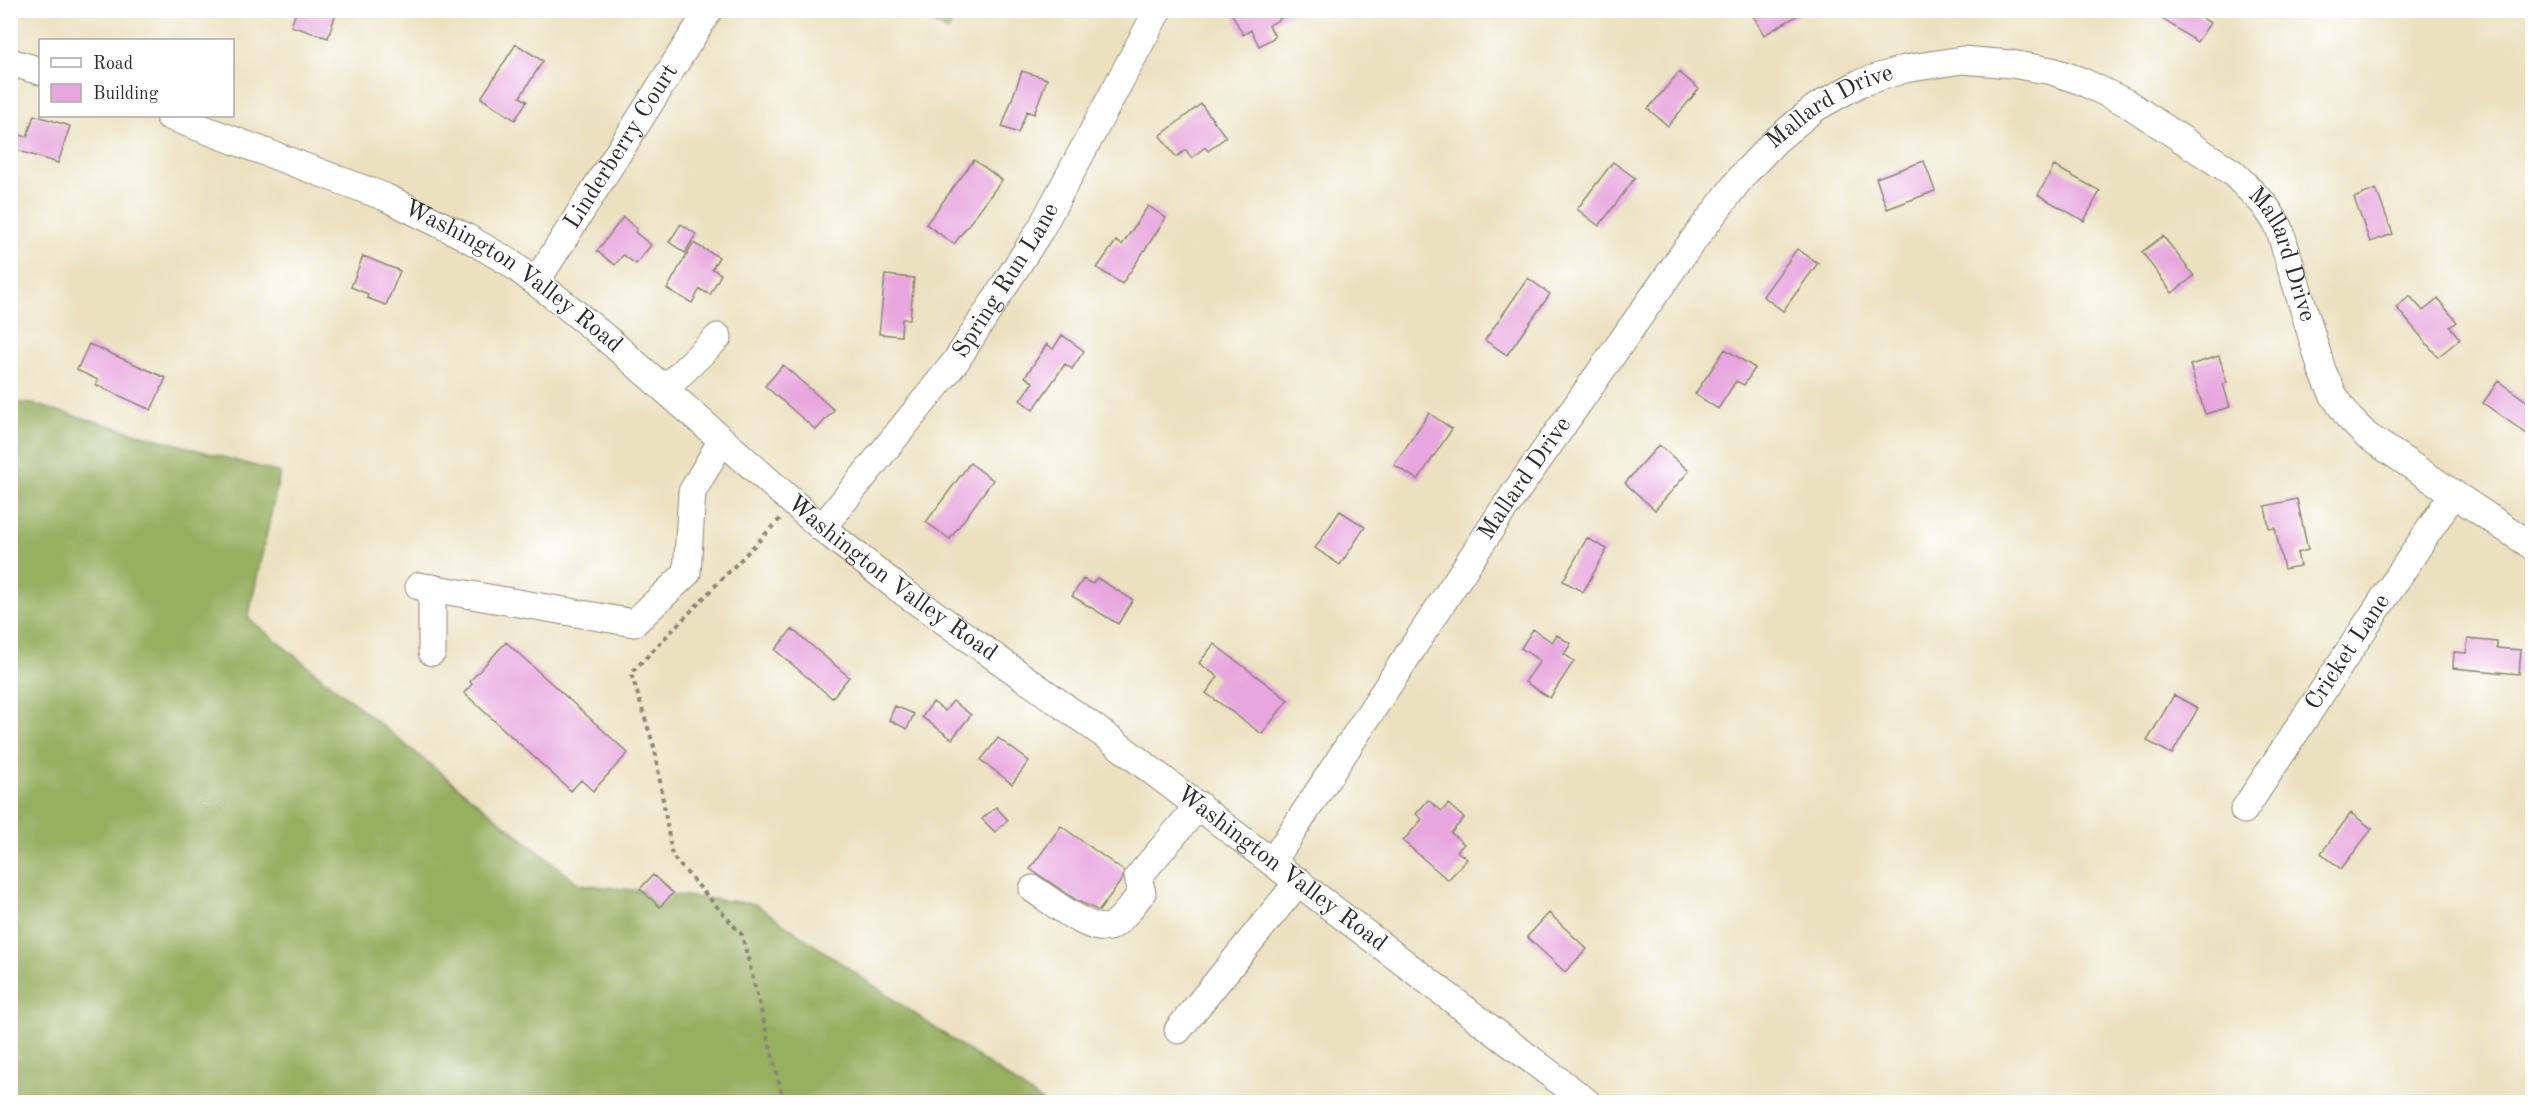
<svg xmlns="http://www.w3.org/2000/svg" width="2543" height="1113" font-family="'Old Standard TT',serif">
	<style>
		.forest { fill: #96af60; stroke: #606d46; stroke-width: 1.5 }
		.building { fill: #e7a6de }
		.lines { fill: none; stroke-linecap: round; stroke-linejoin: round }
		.minor-casing { stroke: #8b8675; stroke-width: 29 }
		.path { stroke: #8b8675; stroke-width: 4; stroke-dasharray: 4.5 4.5; stroke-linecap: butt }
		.minor { stroke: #fff; stroke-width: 27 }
		.labels { text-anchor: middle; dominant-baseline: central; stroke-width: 5; stroke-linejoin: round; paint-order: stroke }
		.street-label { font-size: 24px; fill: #2b2b2b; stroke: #fff }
	</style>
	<rect width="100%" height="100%" fill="#fff"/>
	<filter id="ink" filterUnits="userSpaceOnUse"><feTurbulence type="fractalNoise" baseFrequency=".0167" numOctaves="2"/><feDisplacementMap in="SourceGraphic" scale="12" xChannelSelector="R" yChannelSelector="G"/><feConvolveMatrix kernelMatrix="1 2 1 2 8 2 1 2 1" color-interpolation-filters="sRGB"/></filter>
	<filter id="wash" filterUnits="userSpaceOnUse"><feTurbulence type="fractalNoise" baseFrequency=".008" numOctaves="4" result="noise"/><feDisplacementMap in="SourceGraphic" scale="24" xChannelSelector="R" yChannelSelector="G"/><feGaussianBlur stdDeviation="1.35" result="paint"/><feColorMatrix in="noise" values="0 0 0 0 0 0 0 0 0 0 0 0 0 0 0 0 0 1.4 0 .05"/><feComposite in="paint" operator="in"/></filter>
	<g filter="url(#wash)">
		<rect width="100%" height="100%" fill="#ebe1bf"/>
		<path class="forest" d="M912 11 958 10V11L948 31Z
			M10 402 33 404 280 473 248 618 579 884 755 904 1043 1102H11Z"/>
		<g id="blocks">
			<path class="building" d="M297 10H337L328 38 291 26Z
				M1230 10H1296L1269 25 1275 37 1259 46 1251 30 1243 35Z
				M1750 10H1807L1764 35Z
				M2149 10H2190L2210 23 2197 42Z
				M516 44 543 61 520 97 527 101 515 120 481 98Z
				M1022 71 1047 79 1034 114 1027 111 1018 133 1002 127Z
				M1679 72 1699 89 1668 126 1648 109Z
				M1201 104 1226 137 1208 151 1205 147 1192 158 1186 150 1176 157 1160 136Z
				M34 115 70 126 58 163 13 149 17 134 27 137Z
				M974 160 1002 180 954 244 926 224Z
				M1924 161 1935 191 1887 209 1876 178Z
				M1613 162 1635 178 1599 226 1577 209Z
				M2054 166 2100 191 2084 221 2038 195Z
				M2376 189 2393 234 2370 242 2354 198Z
				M1148 206 1166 218 1122 284 1097 268 1116 241 1122 245Z
				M623 217 637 229 635 232 651 245 636 264 623 255 615 265 597 251Z
				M681 224 696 234 685 253 669 242Z
				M2163 236 2194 276 2172 293 2142 252Z
				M693 243 719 257 712 269 721 274 710 295 700 289 692 303 667 289Z
				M1797 249 1818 263 1783 311 1763 296Z
				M363 256 400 271 386 305 367 298 368 294 351 287Z
				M885 275 914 278 910 319H902L901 336 879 334Z
				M1528 278 1550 294 1507 355 1485 340Z
				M2410 296 2423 311 2438 299 2457 322 2450 327 2460 339 2438 357 2396 307Z
				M1062 335 1084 351 1072 369 1065 364 1033 410 1020 400 1033 382 1025 377 1047 344 1053 349Z
				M89 344 166 378 151 410 96 385 98 380 77 370Z
				M1725 349 1755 368 1744 385 1736 381 1718 409 1695 394Z
				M2219 356 2227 383 2223 384 2230 407 2205 414 2190 365Z
				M783 365 834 410 816 430 765 386Z
				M2498 381 2532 405V426L2527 434 2483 403Z
				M1429 413 1452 429 1418 480 1394 465Z
				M1659 445 1689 471 1655 510 1625 483Z
				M970 463 993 480 950 539 926 522Z
				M2297 499 2308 550 2297 553 2300 566 2284 569 2275 528 2269 529 2265 506Z
				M1340 511 1365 527 1340 565 1315 548Z
				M1587 538 1607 549 1583 592 1563 581Z
				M1097 578 1133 600 1118 624 1072 596 1083 579 1092 584Z
				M792 629 849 677 832 698 775 650Z
				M1533 629 1552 642 1557 635 1571 644 1564 654 1574 661 1550 698 1525 682 1540 661 1521 648Z
				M2468 639 2497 642V648L2521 650 2519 674 2453 668 2454 652 2466 653Z
				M506 642 628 753 593 791 581 780 571 791 464 693 472 684 470 681Z
				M1214 644 1288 700 1262 734 1206 693 1218 677 1199 663Z
				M2174 695 2198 708 2172 754 2147 741Z
				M953 701 971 715 952 739 922 717 933 702 945 711Z
				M895 706 914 714 907 729 889 720Z
				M998 738 1029 761 1012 784 981 760Z
				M1428 800 1442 811 1448 804 1464 818 1451 833 1464 844 1457 851 1467 859 1448 880 1403 841 1422 819 1416 814Z
				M996 807 1008 820 995 832 982 819Z
				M2351 813 2372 829 2341 869 2321 853Z
				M1061 826 1124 871 1123 878 1099 911 1078 901 1030 869Z
				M653 875 673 893 660 907 640 889Z
				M1549 913 1587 949 1565 972 1527 937Z"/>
		</g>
	</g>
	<g filter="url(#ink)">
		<use href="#blocks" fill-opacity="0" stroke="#8b8675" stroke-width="1.5"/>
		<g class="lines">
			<defs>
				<g id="minor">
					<path d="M10 62 40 71"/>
					<path id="s1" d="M169 116 385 197 464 236 509 262 563 303 613 344 822 528 898 588 1110 739 1587 1102"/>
					<path id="s2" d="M536 282 709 10"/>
					<path d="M665 389 718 337"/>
					<path id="s3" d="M822 528 956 361 1040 230 1158 10"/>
					<path d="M419 586 634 623 687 573 692 492 722 440"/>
					<path d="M432 652V588"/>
					<path id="s4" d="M2244 810 2453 494"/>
					<path id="s5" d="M1273 861 1501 513 1686 250 1743 175 1776 140 1815 108 1860 83 1905 69 1962 60 2011 64 2052 71 2081 81 2127 103 2233 173 2264 204 2279 227 2322 370 2333 394 2349 418 2367 436 2532 546"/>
					<path d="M1033 889C1050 900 1090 933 1109 927 1121 923 1133 903 1142 893L1138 877 1199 805"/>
					<path d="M1178 1030 1299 881"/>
				</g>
			</defs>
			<use href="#minor" class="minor-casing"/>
			<path class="path" d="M780 519 631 673 655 750 672 856 742 935 784 1102"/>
			<use href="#minor" class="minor"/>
		</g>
	</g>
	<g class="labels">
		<g class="street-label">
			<text stroke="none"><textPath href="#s5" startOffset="944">Mallard Drive</textPath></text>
			<text stroke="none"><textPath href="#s2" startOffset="160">Linderberry Court</textPath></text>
			<text stroke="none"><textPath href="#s5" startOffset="1484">Mallard Drive</textPath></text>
			<text stroke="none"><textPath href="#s1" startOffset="382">Washington Valley Road</textPath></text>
			<text stroke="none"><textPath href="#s3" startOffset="309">Spring Run Lane</textPath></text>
			<text stroke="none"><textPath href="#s5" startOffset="458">Mallard Drive</textPath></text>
			<text stroke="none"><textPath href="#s1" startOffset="868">Washington Valley Road</textPath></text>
			<text stroke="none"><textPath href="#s4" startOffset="189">Cricket Lane</textPath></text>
			<text stroke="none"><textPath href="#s1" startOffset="1354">Washington Valley Road</textPath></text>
		</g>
	</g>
	<rect width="2543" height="1113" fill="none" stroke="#fff" stroke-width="36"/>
	<rect x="39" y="39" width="195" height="78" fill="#ffffff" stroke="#aaaaaa" stroke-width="1.5"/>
	<rect x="51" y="58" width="30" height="9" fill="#ffffff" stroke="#aaaaaa" stroke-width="1.5"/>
	<text x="93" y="69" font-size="18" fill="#2b2b2b">Road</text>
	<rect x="51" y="84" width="30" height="18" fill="#e7a6de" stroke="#aaaaaa" stroke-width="1.5"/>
	<text x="93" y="99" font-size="18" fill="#2b2b2b">Building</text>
</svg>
